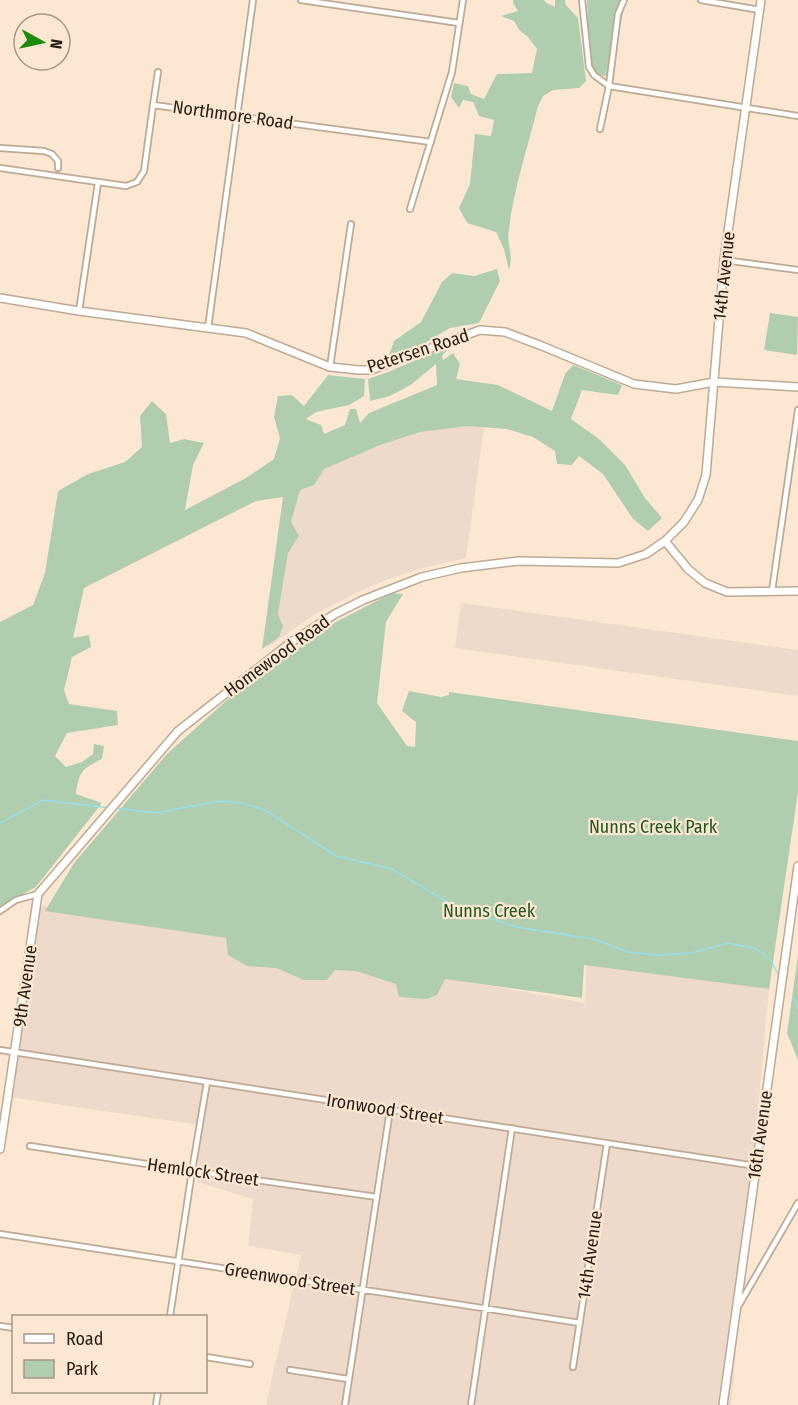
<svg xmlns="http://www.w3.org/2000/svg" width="798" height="1405" font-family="'Fira Sans Condensed',sans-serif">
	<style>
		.commercial { fill: #eddaca }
		.green { fill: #b0ceaf }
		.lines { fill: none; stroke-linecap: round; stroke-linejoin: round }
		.stream { stroke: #96dfe9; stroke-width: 1.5 }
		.street-casing { stroke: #bdaa94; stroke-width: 8 }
		.secondary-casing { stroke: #bdaa94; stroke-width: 10 }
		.street { stroke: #fff; stroke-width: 4.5 }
		.secondary { stroke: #fff; stroke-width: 7 }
		.labels { text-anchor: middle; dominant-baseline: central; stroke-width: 4.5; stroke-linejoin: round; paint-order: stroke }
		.street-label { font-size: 18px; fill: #251e16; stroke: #fce8d2 }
		.park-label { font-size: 18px; fill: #205822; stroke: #fce8d2 }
	</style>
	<rect width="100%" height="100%" fill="#fce8d2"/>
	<path class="commercial" d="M486 413 466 558 416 570 386 580 358 592 314 615 267 648 291 475 375 432Z
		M461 603 798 650V696L455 648Z
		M37 905 269 945 585 1003 587 952 769 989 731 1405H267L266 1403 301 1255 248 1246 253 1199 197 1182 200 1125 8 1097Z"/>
	<path class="green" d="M513 0H544L545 2 555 7V0H565L566 5 578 18 586 81 579 88 553 90 543 96 538 106C528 147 514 187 509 229 506 244 514 252 509 270L504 249 496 232 467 223 459 208 470 184 475 134 491 136 494 120 479 116 473 102 463 100 459 108 451 97 454 83 468 86 471 94 484 99 497 74 532 73 537 49 527 36 520 31 514 21 501 16 518 11 513 3Z
		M587 0H626L608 76 593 75 589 50Z
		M497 269 500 281 479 323 450 328 418 347 388 358 394 341 421 322 442 282 452 273 474 276Z
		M770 313 798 317 797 355 764 350Z
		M453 344 442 356 443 360 453 353 460 364 456 379 498 385 552 411 565 374 573 365 622 385 618 395 582 390 571 419 599 439 625 465 645 498 662 518 648 531 633 519 603 474 579 456 572 465 557 464 555 451 533 437 507 429 467 426 420 432 380 445 324 469 314 485 300 490 291 522 299 536 288 553 278 614 283 626 279 637 262 649 283 497 256 501 84 588 73 638 89 635 91 647 72 657 64 690 69 704 117 711 118 725 67 733 55 756 66 767 82 762 93 754 94 744 104 746 102 759C82 769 79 771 76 794L102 803 36 887 0 906V622L33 605 45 573 58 491 88 474 125 462 142 447 140 416 152 401 166 414 170 443 184 439 204 443 193 465 185 510 246 478 274 459 280 438 274 417 278 396 292 395 304 406 328 375 365 379 364 396 349 405 316 412 306 419 321 425 324 434 345 425 350 409H356L360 423 369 413 437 385 436 364 412 384 390 396 370 401 368 379 388 372Z
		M392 593 403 594 386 622 377 703 407 746 415 747 416 722 402 711 409 691 441 697 449 695V692L798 741V792L769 989 584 965 582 998 445 979 437 995 426 999 399 997 396 984 356 971 335 970 327 980H304L276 968 247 966 228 955 226 938 45 911 74 863 167 754 238 690 336 622Z
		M798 955V1060L787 1033Z"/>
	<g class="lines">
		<path class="stream" d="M115 808 156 813 219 801 242 803 267 811 336 856 392 869 454 906 516 927 594 939 628 952 659 955 691 953 729 943 757 949 770 959 778 974
			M0 823 43 800 110 808
			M793 997 798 1009"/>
		<defs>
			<path id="street" d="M301 0 459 23
				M582 0 589 67 594 75 609 86 798 116
				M701 0 760 10
				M153 105 158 72
				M600 129 609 86 618 14 624 0
				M0 148 44 151 52 154 58 161V168
				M0 168 126 186 137 182 144 171 153 105 431 142
				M410 209 452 72 463 0
				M724 260 798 270
				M79 311 98 183
				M208 328 253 0
				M330 367 351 224
				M772 591 798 410
				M0 911 16 900 38 894
				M0 1050 756 1166
				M30 1146 192 1171 377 1197
				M0 1234 580 1323
				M739 1305 798 1203
				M170 1316 192 1171 207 1082
				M0 1326 14 1328
				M206 1357 250 1364
				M573 1367 607 1143
				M290 1370 348 1379
				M156 1405 158 1392
				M345 1405 390 1110
				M471 1405 512 1128"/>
			<path id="secondary" d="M0 298 79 311 246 333 330 367 359 370H371L480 330 505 332 542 346 634 384 676 389 714 382 798 387
				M665 541 688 569 705 583 727 592 798 591
				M0 1149 38 894 178 731 290 643 335 614 363 600 422 577 461 568 519 561 618 563 646 554 665 541 684 522 698 500 706 475 724 260 761 0
				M723 1405 798 866"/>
		</defs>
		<use href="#street" class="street-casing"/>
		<use href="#secondary" class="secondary-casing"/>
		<use href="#street" class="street"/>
		<use href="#secondary" class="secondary"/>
	</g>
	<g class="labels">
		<g class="street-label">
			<text transform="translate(233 115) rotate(8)">Northmore Road</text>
			<text transform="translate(724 276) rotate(-84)">14th Avenue</text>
			<text transform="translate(418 351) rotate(-18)">Petersen Road</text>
			<text transform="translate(277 656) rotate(-36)">Homewood Road</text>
			<text transform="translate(25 986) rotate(-82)">9th Avenue</text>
			<text transform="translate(385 1109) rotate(9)">Ironwood Street</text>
			<text transform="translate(760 1135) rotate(-82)">16th Avenue</text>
			<text transform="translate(203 1172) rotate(8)">Hemlock Street</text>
			<text transform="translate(590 1255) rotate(-82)">14th Avenue</text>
			<text transform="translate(290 1279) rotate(9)">Greenwood Street</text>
		</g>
		<g class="park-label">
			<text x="653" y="827">Nunns Creek Park</text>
			<text x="489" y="911">Nunns Creek</text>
		</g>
	</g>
	<rect x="12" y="1315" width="195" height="78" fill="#fce8d2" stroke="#a69787" stroke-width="1.5"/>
	<rect x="24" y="1334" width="30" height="9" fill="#ffffff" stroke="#a69787" stroke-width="1.5"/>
	<text x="66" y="1345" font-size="18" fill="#251e16">Road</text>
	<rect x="24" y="1360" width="30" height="18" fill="#b0ceaf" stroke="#a69787" stroke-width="1.5"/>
	<text x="66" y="1375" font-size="18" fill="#251e16">Park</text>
	<g transform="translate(42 42) rotate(98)"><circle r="28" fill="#fce8d2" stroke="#a69787" stroke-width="1.5"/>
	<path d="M0-4.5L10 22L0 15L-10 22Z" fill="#1d8a09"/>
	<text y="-9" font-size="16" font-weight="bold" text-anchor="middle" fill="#251e16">N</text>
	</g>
</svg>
